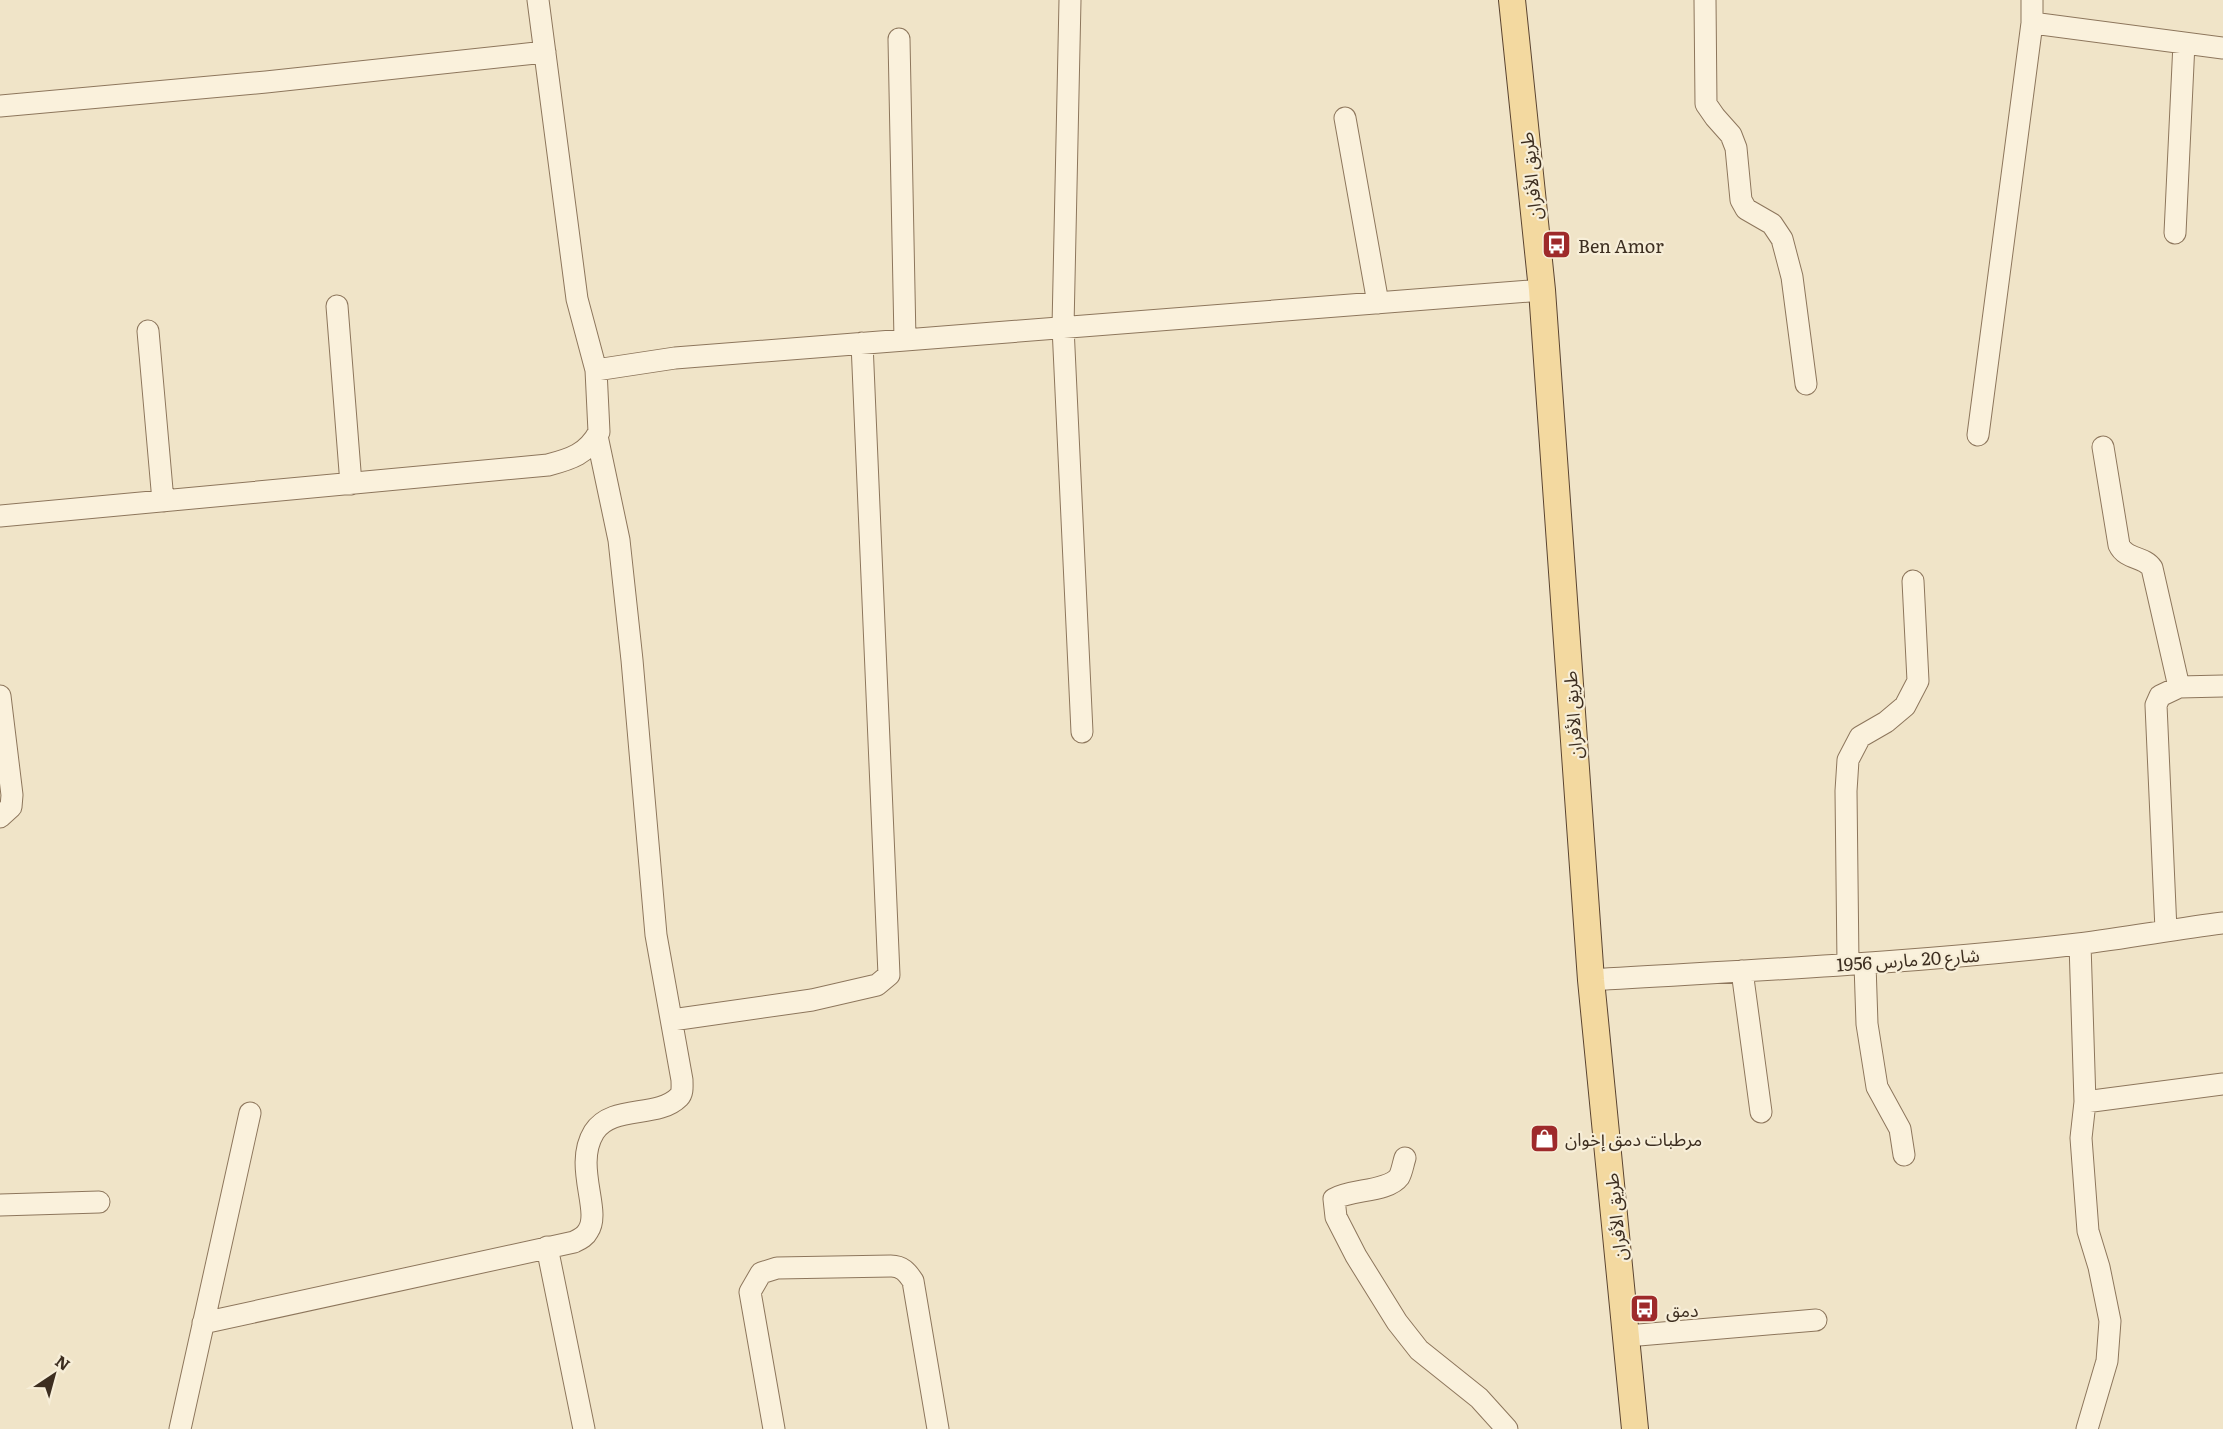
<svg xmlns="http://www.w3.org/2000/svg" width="2223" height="1429" font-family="Literata,'Noto Sans Arabic',serif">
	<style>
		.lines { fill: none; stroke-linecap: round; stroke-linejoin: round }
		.minor-casing { stroke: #8d765c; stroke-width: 23 }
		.major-casing { stroke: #5b4430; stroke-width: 28 }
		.minor { stroke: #faf1dc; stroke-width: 21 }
		.major { stroke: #f3d9a0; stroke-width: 26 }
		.labels { text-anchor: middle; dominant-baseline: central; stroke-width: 4.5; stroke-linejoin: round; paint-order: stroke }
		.street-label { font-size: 18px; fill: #3d2e20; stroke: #f7eed8 }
		.poi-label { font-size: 18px; fill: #3d2e20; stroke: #f7eed8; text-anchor: start }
	</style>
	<rect width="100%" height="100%" fill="#f0e4c8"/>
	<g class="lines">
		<defs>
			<path id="minor" d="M538 0 577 299 596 370
				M1070 0 1063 327 1082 732
				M1705 0 1706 104 1715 117 1731 135 1736 148 1741 200 1746 209 1772 224 1782 239 1792 277 1806 384
				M2032 0V23L2223 48
				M899 39 905 340
				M0 106 266 82 545 52
				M1345 118 1378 303
				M2175 233 2184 43
				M337 306 351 484
				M148 331 163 501
				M1978 435 2032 23
				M2103 447 2119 545C2126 560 2144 556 2152 568L2179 687
				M0 516 548 465C571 459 587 454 599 432L596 370 675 358 1542 290
				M0 696 12 795 11 807 0 817
				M2166 930 2156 705 2160 696 2179 687 2223 686
				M2080 944 2085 1102 2081 1138 2088 1231 2099 1267 2110 1321 2107 1361 2087 1429
				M1848 964 1846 791 1848 760 1860 737 1886 722 1905 706 1918 681 1913 581
				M1865 964 1867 1024 1877 1087 1900 1129 1904 1155
				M1742 971 1761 1112
				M1591 980C1754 970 1917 963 2078 944 2127 938 2175 929 2223 923
				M672 1020 812 1000 877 985 889 975 862 343
				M2085 1102 2223 1084
				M1405 1158C1403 1164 1402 1172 1399 1177 1388 1192 1351 1189 1334 1199L1336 1217 1356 1256 1397 1322 1419 1350 1479 1398 1507 1429
				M0 1205 99 1202
				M547 1247 584 1429
				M203 1323 574 1242C580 1239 585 1237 588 1231 602 1211 573 1166 594 1132 612 1104 657 1119 679 1097 683 1093 682 1086 682 1080L656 935 632 660 619 540 597 436
				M1627 1336 1816 1320
				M180 1429 250 1113
				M774 1429 750 1292 761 1273 777 1268 891 1266C902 1266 907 1272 913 1281L938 1429"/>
			<path id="major" d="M1512 0 1542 290 1591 980 1635 1429"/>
		</defs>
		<use href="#minor" class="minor-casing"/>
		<use href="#major" class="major-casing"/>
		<use href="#minor" class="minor"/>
		<use href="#major" class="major"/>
	</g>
	<defs>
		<symbol id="bus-square" viewBox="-11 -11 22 22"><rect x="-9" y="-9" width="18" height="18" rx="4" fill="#9e2a2b" stroke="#f7eed8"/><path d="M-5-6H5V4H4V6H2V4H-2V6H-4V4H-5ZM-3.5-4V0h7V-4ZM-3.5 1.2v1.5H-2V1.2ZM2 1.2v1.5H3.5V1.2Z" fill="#fff"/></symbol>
		<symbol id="shop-square" viewBox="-11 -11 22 22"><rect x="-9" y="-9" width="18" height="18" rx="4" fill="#9e2a2b" stroke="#f7eed8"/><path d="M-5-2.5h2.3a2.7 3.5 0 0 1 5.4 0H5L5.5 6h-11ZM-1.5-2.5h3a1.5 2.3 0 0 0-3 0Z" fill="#fff"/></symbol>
	</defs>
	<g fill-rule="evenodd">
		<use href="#bus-square" x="1540" y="228" width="33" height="33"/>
		<use href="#shop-square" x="1528" y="1122" width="33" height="33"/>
		<use href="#bus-square" x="1628" y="1292" width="33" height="33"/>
	</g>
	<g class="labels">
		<g class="street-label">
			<text transform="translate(1530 176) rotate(-96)">طريق الأفران</text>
			<text transform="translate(1572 715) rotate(-94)">طريق الأفران</text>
			<text transform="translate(1908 959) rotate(-4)">شارع 20 مارس 1956</text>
			<text transform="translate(1615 1217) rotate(-96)">طريق الأفران</text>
		</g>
		<g class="poi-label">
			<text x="1578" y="245">Ben Amor</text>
			<text x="1565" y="1138">مرطبات دمق إخوان</text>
			<text x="1666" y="1309">دمق</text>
		</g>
	</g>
	<g transform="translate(54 1375) rotate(36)" stroke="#f7eed8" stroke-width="4.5" paint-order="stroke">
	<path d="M0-4.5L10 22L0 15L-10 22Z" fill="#3d2e20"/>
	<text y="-9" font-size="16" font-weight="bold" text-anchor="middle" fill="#3d2e20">N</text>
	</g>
</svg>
